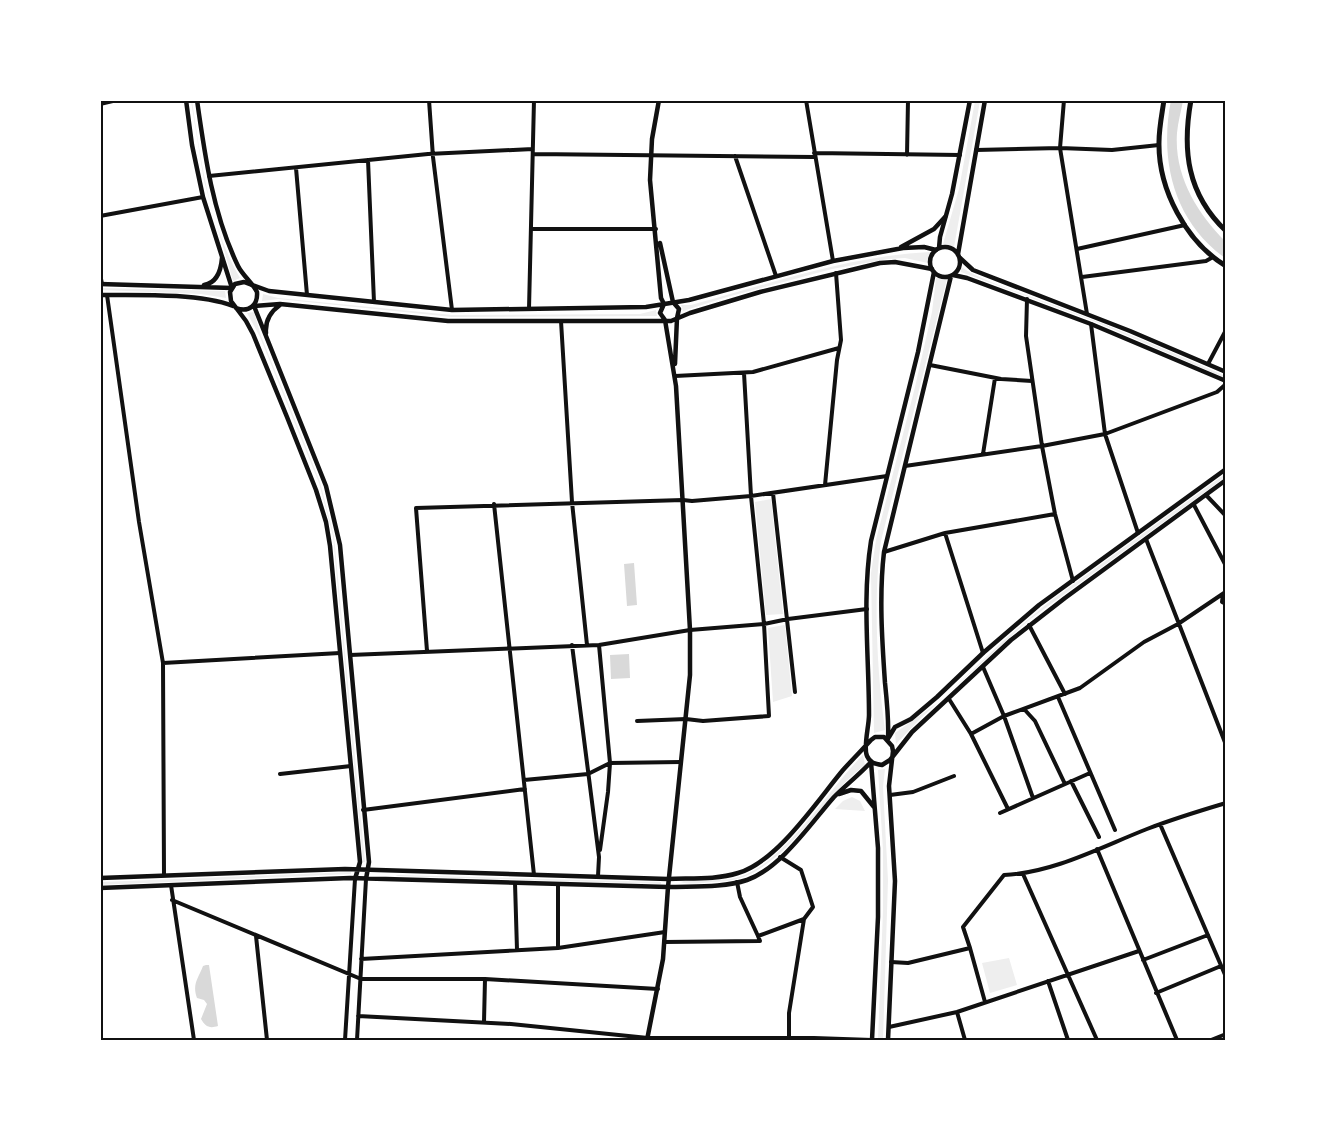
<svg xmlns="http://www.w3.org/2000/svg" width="1326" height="1141" font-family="Ubuntu,sans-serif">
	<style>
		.green { fill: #eee }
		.water { fill: #d9d9d9 }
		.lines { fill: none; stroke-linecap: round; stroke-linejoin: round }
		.minor { stroke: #111; stroke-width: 4 }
		.tertiary { stroke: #111; stroke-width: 4.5 }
		.secondary { stroke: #111; stroke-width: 4.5 }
		.primary { stroke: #111; stroke-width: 5 }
		.neatline { fill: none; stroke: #111; stroke-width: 2 }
	</style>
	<rect width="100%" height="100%" fill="#fff"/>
	<path class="green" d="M191 101H192C201 161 209 224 240 278L233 281 204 181Z
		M975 101H980L954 247 943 244 959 189Z
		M930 252 928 263 905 258 888 259 832 269 727 297 683 311 681 305H691C769 284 848 256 930 252Z
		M961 267C988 284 1034 297 1064 309 1119 329 1172 352 1225 376V378L1096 322 961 272Z
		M936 278 947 279 881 541C873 598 877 672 885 730L874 733 871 573 876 540 915 387 932 312Z
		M101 288 225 291 226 298 201 294 101 290Z
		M263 294 278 298 452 315 640 314 656 310 657 316 452 317 278 299 262 301Z
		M254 312 261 336 320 482 334 536 365 862H363L333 536 319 483 260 337 247 313Z
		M1225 474V477L1209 489 1029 620 921 718 896 744 895 733 940 701 1005 639 1049 602Z
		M771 499 783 614 766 615 755 502Z
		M784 625 785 626 792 696 773 702 768 628Z
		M863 755 865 765C825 795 798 847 756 871 743 879 727 882 712 882 702 883 690 885 680 882 698 877 720 883 739 877 785 863 829 788 863 755Z
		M885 769 883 787 888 880 883 1040H878L883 910V850L878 770Z
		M852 797 860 801 865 811 835 809 843 801Z
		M351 872V874L100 885 101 882Z
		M398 875 661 882V884L395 876Z
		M1009 958 1017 985 990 993 982 963Z"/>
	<path class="water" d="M1171 100 1183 101C1181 111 1178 122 1177 133 1174 176 1197 213 1225 241V258C1174 221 1159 161 1171 100Z
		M634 563 637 605 627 606 624 564Z
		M629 654 630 678 611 679 610 655Z
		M206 965H209L218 1026C209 1029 205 1026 201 1019L207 1004 204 1000 197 998C192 984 198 979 203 966Z"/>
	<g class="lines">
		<path class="minor" d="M429 100 433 157 452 310
			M806 100 833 261
			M1064 100 1060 148 1087 314
			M100 104 117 100
			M976 150 1060 148 1112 150 1159 145
			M814 153 960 155
			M533 154 814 157
			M907 155 908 100
			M735 156 776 276
			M368 160 374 302
			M296 168 307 295
			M209 176 428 154 533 149
			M100 216 203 197
			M531 229H656
			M1077 249 1185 225
			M100 274 102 284
			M1082 277 1206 261 1213 257
			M107 295 139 522 163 663 164 875
			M529 309 534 100
			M561 321 572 502 587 645
			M1091 324 1105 434 1217 392 1226 384
			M1208 364 1226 330
			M930 365 1001 379 1032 381
			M675 376 753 372 839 348
			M983 454 995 378
			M905 466 1042 446 1026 336 1027 299
			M825 485 837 360 841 340 836 273
			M773 493 795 692
			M1206 495 1226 516
			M494 504 534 875
			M1194 505 1226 566
			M945 533 983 653
			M1146 539 1226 745
			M884 552 945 533 1055 514
			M1073 581 1055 514 1042 446 1105 434 1138 533
			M1223 594 1222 602 1226 604
			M1029 625 1065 694
			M572 645 599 857 598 876
			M599 645 610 763 608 792 600 850
			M427 651 416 508 683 500 692 501 751 496 887 476
			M350 655 599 645 690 630 764 624 788 619 867 609
			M163 663 340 653
			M983 667 1004 716 1080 688 1144 642 1178 624 1224 593
			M1058 697 1115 830
			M949 699 971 734 1008 809
			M1024 709 1035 721 1065 784
			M637 721 686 719 703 721 769 716 764 624 751 496 744 373
			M971 734 1004 716 1033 798
			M280 774 351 766
			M524 780 588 774 610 763 681 762
			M1071 781 1099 837
			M890 795 913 792 954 776
			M363 810 525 789
			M1000 813 1090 773
			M1160 824 1226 977
			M1097 849 1177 1040
			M1023 874 1097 1040
			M737 882 740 897 758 936 804 919 813 907 801 870 780 857
			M515 883 517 950
			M558 884V948
			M171 885 194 1040
			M172 900 361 979H485L658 989
			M256 936 267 1040
			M664 942 760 941 758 936
			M970 948 985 1002
			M361 959 558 948 665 932
			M1143 960 1208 935
			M891 962 908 963 970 948 963 927 1004 875C1053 873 1101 847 1147 829 1173 819 1199 811 1226 803
			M1048 981 1068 1040
			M1156 993 1221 966
			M957 1012 965 1040
			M358 1016 511 1024 648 1038H814L872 1040
			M484 1022 485 979
			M889 1027 957 1012 1139 951
			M345 1040 355 879
			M357 1040 366 879
			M789 1040V1013L804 919
			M1211 1040 1226 1034"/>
		<path class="tertiary" d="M659 100 652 139 650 180 661 298 664 304 660 313 665 320 676 386 690 630V675L668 887
			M660 243 673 302 679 309 677 318 675 364
			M901 247 934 229 945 217
			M960 258 973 270 1130 331 1226 372
			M953 275 967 278 1091 324 1226 381
			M100 284 232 288
			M204 285C217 283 221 270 222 258
			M252 285 269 291 452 310 646 307 689 300 833 261 903 248 924 247 936 250
			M100 295C139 295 199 293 233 306
			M254 306 280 304 448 321H671L690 313 760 292 880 263 895 262 932 269
			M266 333C265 321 270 312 280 305"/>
		<path class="secondary" d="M186 100 192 145 203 197 232 288
			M197 100C205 157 213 214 238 266 243 276 252 282 257 292 258 305 249 313 236 308
			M930 262a15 15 0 1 1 30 0a15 15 0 1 1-30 0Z
			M939 248 940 237 952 194 970 100
			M958 254 985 100
			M934 272 918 352 871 541C862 598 869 657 869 715 869 726 863 748 867 756 870 763 875 764 882 765L890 760 912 732 1011 640 1065 598 1226 480
			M252 285 244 282 235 284 230 292 231 301 246 321 253 334 287 417 316 490 326 522 330 546 360 862 355 879
			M254 306 326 486 340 545 369 862 366 879
			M889 737 895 727 911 719 937 697 983 653 1039 605 1226 469
			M888 739C889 720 887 702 885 683 882 640 879 595 884 552L951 276
			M871 762 878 848V917L872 1040
			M839 794 851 790 861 791 874 807
			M100 878 345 869 668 879C691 878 716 880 738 873 777 862 817 801 843 770 852 760 862 750 871 740L875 737H884L892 746 893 751 889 786 895 881 888 1040
			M100 888 350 878 668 887C694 886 723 888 747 880 781 868 811 823 834 797 846 785 860 774 871 762
			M647 1040 663 959 668 887"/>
		<path class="primary" d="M1164 100C1162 114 1159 128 1159 142 1158 189 1186 242 1226 266
			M1191 100C1182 150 1187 194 1226 231"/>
	</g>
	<rect width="1326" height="1141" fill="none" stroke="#ffffff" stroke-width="204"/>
	<rect x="102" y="102" width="1122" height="937" class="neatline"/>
</svg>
